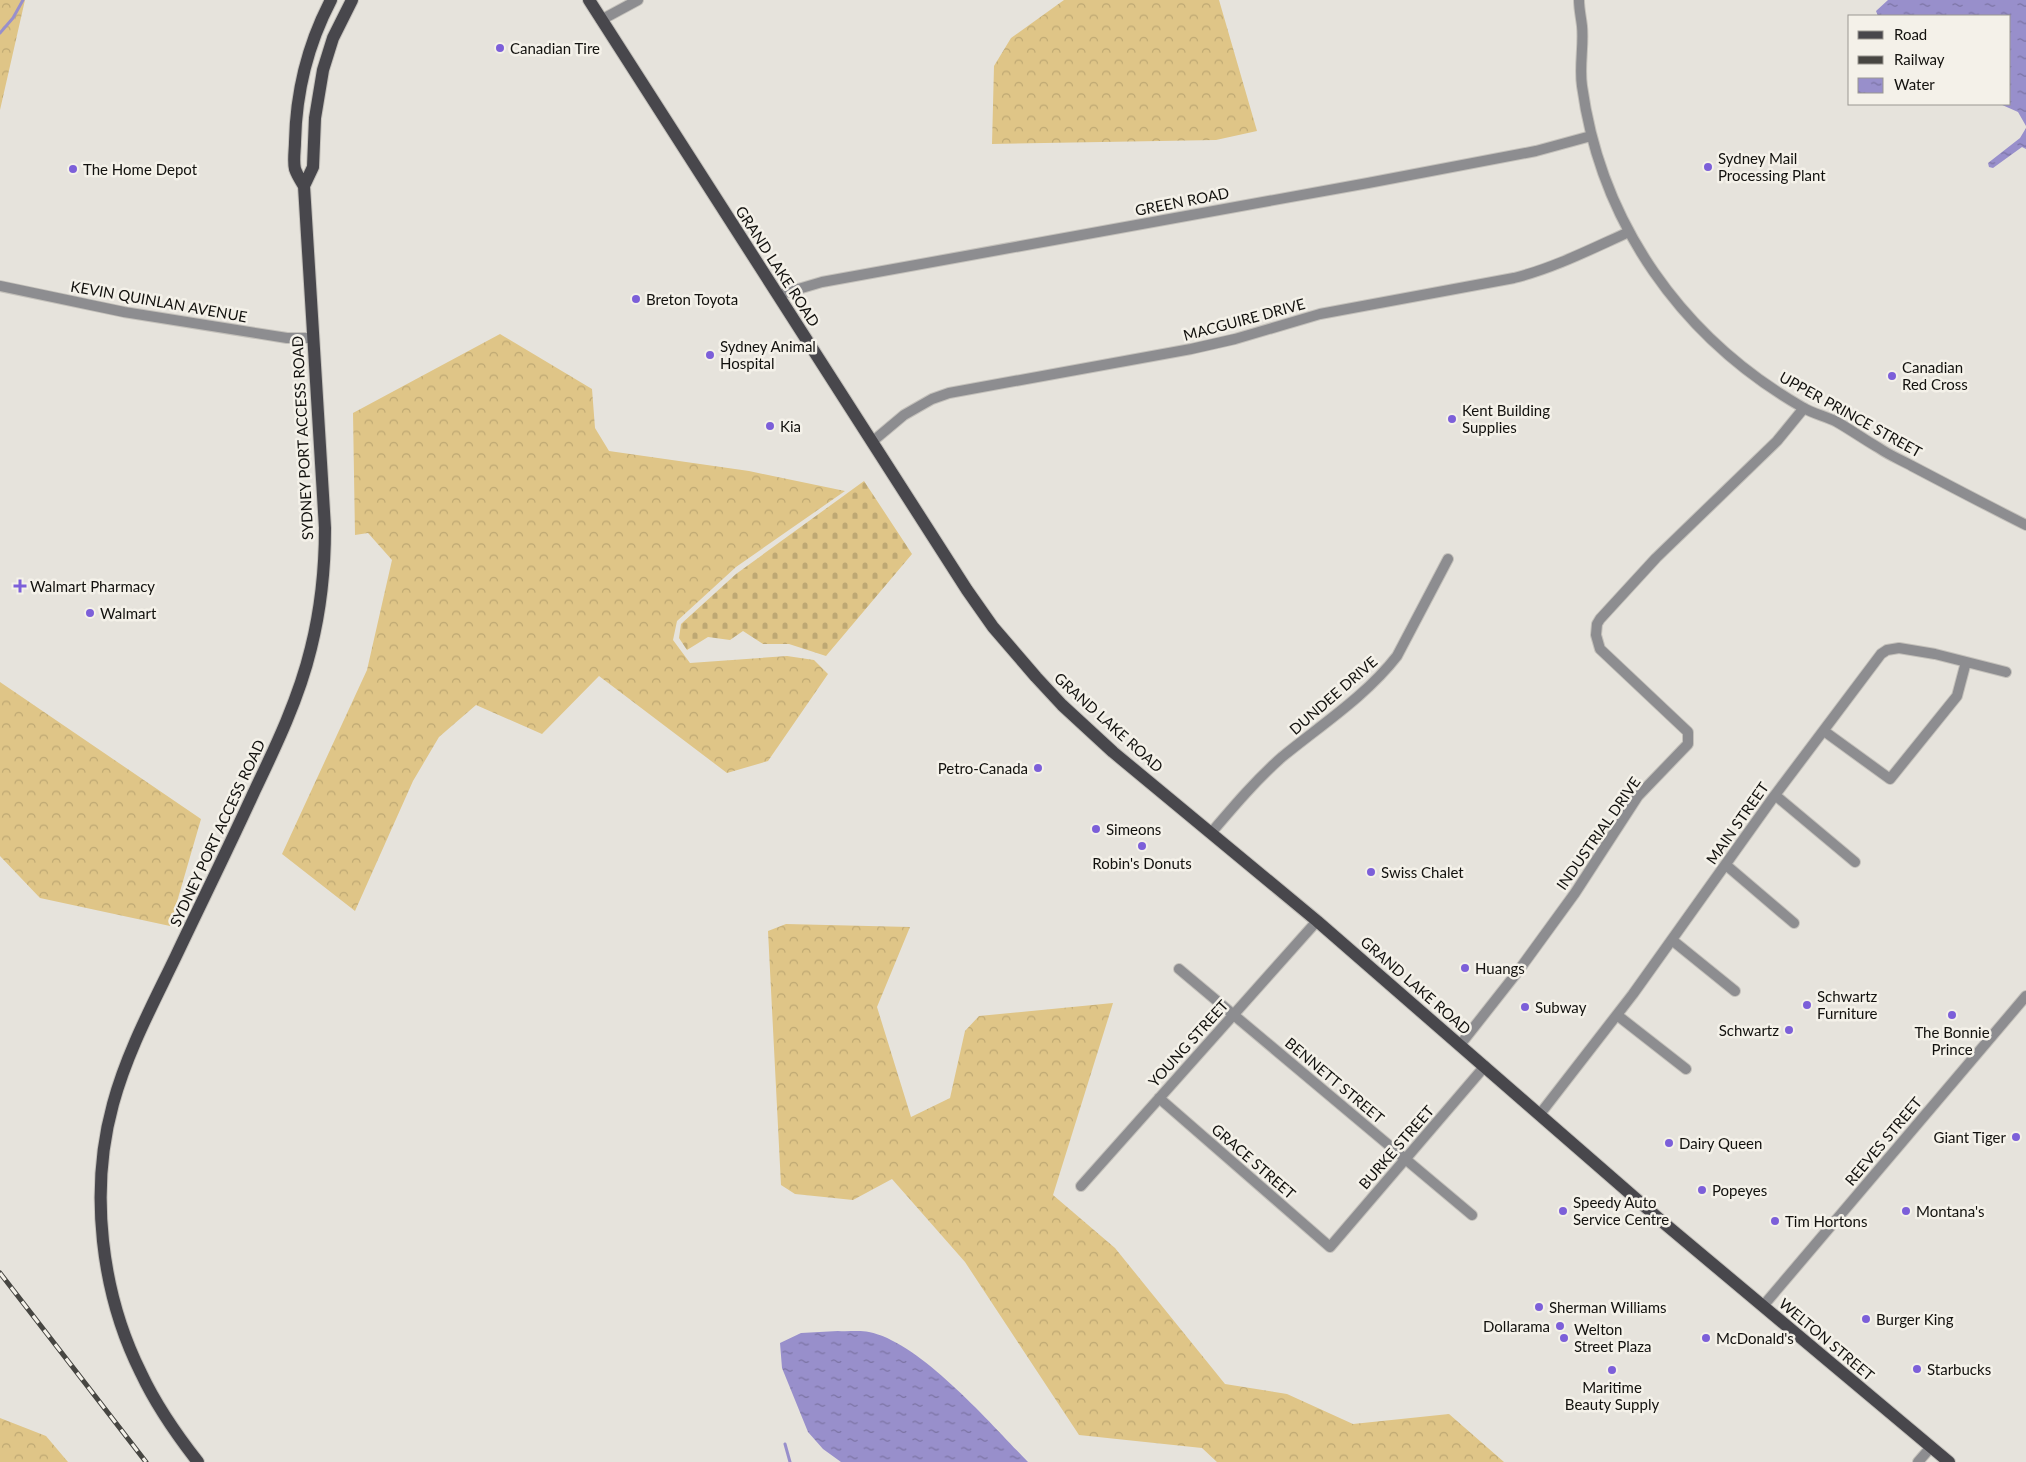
<svg xmlns="http://www.w3.org/2000/svg" width="2026" height="1462" font-family="Lato,sans-serif">
	<style>
		.forest { fill: url(#forest-crowns) }
		.cemetery { fill: url(#cemetery-stones) }
		.water { fill: url(#water-ripples) }
		.lines { fill: none; stroke-linecap: round; stroke-linejoin: round }
		.stream { stroke: #988fcb; stroke-width: 3 }
		.minor-casing { stroke: #c4c1bb; stroke-width: 12 }
		.major-casing { stroke: #c4c1bb; stroke-width: 14 }
		.minor { stroke: #8d8d90; stroke-width: 10 }
		.major { stroke: #48474c; stroke-width: 12 }
		.rail-casing { stroke: #474642; stroke-width: 5 }
		.rail { stroke: #f4f1e9; stroke-width: 3; stroke-dasharray: 9; stroke-linecap: butt }
		.poi-dot { fill: #7c5fd9; stroke: #f4f1e9; stroke-width: 2 }
		.labels { text-anchor: middle; dominant-baseline: central; stroke-width: 5; stroke-linejoin: round; paint-order: stroke }
		.poi-label { font-size: 15px; fill: #12110e; stroke: #f4f1e9; text-anchor: start }
		.street-label { font-size: 15px; fill: #12110e; stroke: #f4f1e9 }
	</style>
	<defs>
		<pattern id="forest-crowns" width="20" height="18" patternUnits="userSpaceOnUse" patternTransform="scale(1.25)"><rect width="20" height="18" fill="#dfc587"/><path d="M2 6a3 3 0 1 1 6 0M12 15a3 3 0 1 1 6 0" fill="none" stroke="#bea873"/></pattern>
		<pattern id="cemetery-stones" width="16" height="16" patternUnits="userSpaceOnUse" patternTransform="scale(1.25)"><rect width="16" height="16" fill="#dfc587"/><path d="M2 7V4a2 2 0 0 1 4 0v3zM10 15v-3a2 2 0 0 1 4 0v3z" fill="#bea873"/></pattern>
		<pattern id="water-ripples" width="26" height="14" patternUnits="userSpaceOnUse" patternTransform="scale(1.25)"><rect width="26" height="14" fill="#988fcb"/><path d="M2 4q2-2 4 0t4 0M15 11q2-2 4 0t4 0" fill="none" stroke="#7b73a3"/></pattern>
	</defs>
	<rect width="100%" height="100%" fill="#e6e3dc"/>
	<path class="forest" d="M0 0H25L0 110Z
		M1064 0H1219L1257 131 1216 140 992 144 994 66 1011 38Z
		M500 334 592 389 595 428 609 451 749 471 845 491 736 567 677 621 673 640 690 663 787 656 814 660 828 674 768 761 727 773 599 676 542 734 476 705 439 737 413 781 355 911 282 854 367 670 392 560 368 533 355 535 353 413Z
		M0 682 201 819 170 926 40 898 0 856Z
		M786 924 910 927 877 1007 911 1117 950 1098 965 1031 979 1016 1113 1003 1053 1195 1115 1248 1225 1384 1287 1394 1353 1424 1449 1414 1504 1462H1217L1202 1448 1079 1435 965 1262 892 1179 853 1200 795 1194 781 1185 768 931Z
		M0 1418 46 1436 68 1462H0Z"/>
	<path class="cemetery" d="M864 481 912 554 826 656 789 644H763L743 631 730 640 708 637 687 650 679 638 681 624 736 574Z"/>
	<path class="water" d="M1888 0H2026V126L2018 112 2000 104H2010V16H1878L1876 11Z
		M2026 128V149L2022 147 1993 168 1989 167 1988 163 2020 138Z
		M838 1331C848 1332 859 1330 869 1332 920 1342 991 1424 1028 1462H841L823 1449 808 1432 782 1368 780 1343 801 1333Z"/>
	<g class="lines">
		<path class="stream" d="M0 33 13 18 23 0
			M785 1444 790 1462"/>
		<defs>
			<path id="minor" d="M1579 0C1579 9 1581 17 1582 26 1584 46 1579 66 1582 86 1601 224 1682 338 1802 407 1813 414 1826 416 1837 422 1851 430 1865 440 1879 448 1889 455 1901 460 1912 466 1950 486 1988 506 2026 525
				M601 20 638 0
				M0 286 124 312 287 338H313
				M778 295 822 282 1368 183 1536 151 1591 136
				M873 441 904 415 932 399 949 393 1191 349 1235 339 1320 314 1514 278C1554 268 1591 249 1629 232
				M1824 731 1890 779 1957 696 1966 662
				M1775 795 1855 862
				M1211 833C1234 806 1256 780 1282 757 1321 725 1366 696 1397 656L1448 559
				M1726 865 1794 923
				M1672 940 1735 991
				M1179 969 1472 1215
				M1617 1015 1686 1069
				M1460 1045 1519 970 1575 893 1638 796 1688 744V732L1600 649 1596 635 1597 624 1600 619 1656 558 1777 441 1804 408
				M1159 1098 1330 1247 1485 1066
				M1540 1114 1633 994 1775 795 1881 654 1887 650 1899 648 1935 654 2006 672
				M1081 1186 1317 921
				M1763 1306 2026 996
				M1918 1462 1931 1447"/>
			<path id="major" d="M589 0 967 590 993 627 1036 677 1062 705 1113 752 1317 921 1665 1224 1949 1462
				M304 186 313 167 315 118 323 70 333 38 352 0
				M198 1462C176 1434 156 1405 141 1373 101 1293 89 1191 113 1104 127 1052 153 1004 176 956 202 901 229 847 254 792 276 746 299 698 311 648 321 608 325 569 325 528L304 186C301 181 297 175 295 169 293 161 295 150 295 142 296 92 308 44 331 0"/>
		</defs>
		<use href="#minor" class="minor-casing"/>
		<use href="#major" class="major-casing"/>
		<use href="#minor" class="minor"/>
		<use href="#major" class="major"/>
		<defs>
			<path id="rail" d="M0 1273 146 1462"/>
		</defs>
		<use href="#rail" class="rail-casing"/>
		<use href="#rail" class="rail"/>
	</g>
	<g class="poi-dot">
		<circle cx="500" cy="48" r="5"/>
		<circle cx="1708" cy="167" r="5"/>
		<circle cx="73" cy="169" r="5"/>
		<circle cx="636" cy="299" r="5"/>
		<circle cx="710" cy="355" r="5"/>
		<circle cx="1892" cy="376" r="5"/>
		<circle cx="1452" cy="419" r="5"/>
		<circle cx="770" cy="426" r="5"/>
		<path d="M17.5 578.5h5v5h5v5h-5v5h-5v-5h-5v-5h5z"/>
		<circle cx="90" cy="613" r="5"/>
		<circle cx="1038" cy="768" r="5"/>
		<circle cx="1096" cy="829" r="5"/>
		<circle cx="1142" cy="846" r="5"/>
		<circle cx="1371" cy="872" r="5"/>
		<circle cx="1465" cy="968" r="5"/>
		<circle cx="1807" cy="1005" r="5"/>
		<circle cx="1525" cy="1007" r="5"/>
		<circle cx="1952" cy="1015" r="5"/>
		<circle cx="1789" cy="1030" r="5"/>
		<circle cx="2016" cy="1137" r="5"/>
		<circle cx="1669" cy="1143" r="5"/>
		<circle cx="1702" cy="1190" r="5"/>
		<circle cx="1563" cy="1211" r="5"/>
		<circle cx="1906" cy="1211" r="5"/>
		<circle cx="1775" cy="1221" r="5"/>
		<circle cx="1539" cy="1307" r="5"/>
		<circle cx="1866" cy="1319" r="5"/>
		<circle cx="1560" cy="1326" r="5"/>
		<circle cx="1564" cy="1338" r="5"/>
		<circle cx="1706" cy="1338" r="5"/>
		<circle cx="1917" cy="1369" r="5"/>
		<circle cx="1612" cy="1370" r="5"/>
	</g>
	<g class="labels">
		<g class="poi-label">
			<text x="510" y="48">Canadian Tire</text>
			<text x="1718" y="158">Sydney Mail<tspan x="1718" dy="17">Processing Plant</tspan></text>
			<text x="83" y="169">The Home Depot</text>
			<text x="646" y="299">Breton Toyota</text>
			<text x="720" y="346">Sydney Animal<tspan x="720" dy="17">Hospital</tspan></text>
			<text x="1902" y="367">Canadian<tspan x="1902" dy="17">Red Cross</tspan></text>
			<text x="1462" y="410">Kent Building<tspan x="1462" dy="17">Supplies</tspan></text>
			<text x="780" y="426">Kia</text>
			<text x="30" y="586">Walmart Pharmacy</text>
			<text x="100" y="613">Walmart</text>
			<text x="1028" y="768" text-anchor="end">Petro-Canada</text>
			<text x="1106" y="829">Simeons</text>
			<text x="1142" y="863" text-anchor="middle">Robin's Donuts</text>
			<text x="1381" y="872">Swiss Chalet</text>
			<text x="1475" y="968">Huangs</text>
			<text x="1817" y="996">Schwartz<tspan x="1817" dy="17">Furniture</tspan></text>
			<text x="1535" y="1007">Subway</text>
			<text x="1779" y="1030" text-anchor="end">Schwartz</text>
			<text x="1952" y="1032" text-anchor="middle">The Bonnie<tspan x="1952" dy="17">Prince</tspan></text>
			<text x="2006" y="1137" text-anchor="end">Giant Tiger</text>
			<text x="1679" y="1143">Dairy Queen</text>
			<text x="1712" y="1190">Popeyes</text>
			<text x="1573" y="1202">Speedy Auto<tspan x="1573" dy="17">Service Centre</tspan></text>
			<text x="1916" y="1211">Montana's</text>
			<text x="1785" y="1221">Tim Hortons</text>
			<text x="1549" y="1307">Sherman Williams</text>
			<text x="1876" y="1319">Burger King</text>
			<text x="1550" y="1326" text-anchor="end">Dollarama</text>
			<text x="1574" y="1329">Welton<tspan x="1574" dy="17">Street Plaza</tspan></text>
			<text x="1716" y="1338">McDonald's</text>
			<text x="1927" y="1369">Starbucks</text>
			<text x="1612" y="1387" text-anchor="middle">Maritime<tspan x="1612" dy="17">Beauty Supply</tspan></text>
		</g>
		<g class="street-label">
			<text transform="translate(1182 201) rotate(-11)">GREEN ROAD</text>
			<text transform="translate(778 266) rotate(57)">GRAND LAKE ROAD</text>
			<text transform="translate(159 301) rotate(10)">KEVIN QUINLAN AVENUE</text>
			<text transform="translate(1244 319) rotate(-15)">MACGUIRE DRIVE</text>
			<text transform="translate(1851 414) rotate(29)">UPPER PRINCE STREET</text>
			<text transform="translate(302 438) rotate(-93)">SYDNEY PORT ACCESS ROAD</text>
			<text transform="translate(1333 695) rotate(-41)">DUNDEE DRIVE</text>
			<text transform="translate(1109 722) rotate(42)">GRAND LAKE ROAD</text>
			<text transform="translate(1737 823) rotate(-55)">MAIN STREET</text>
			<text transform="translate(217 833) rotate(-65)">SYDNEY PORT ACCESS ROAD</text>
			<text transform="translate(1598 833) rotate(-55)">INDUSTRIAL DRIVE</text>
			<text transform="translate(1416 985) rotate(41)">GRAND LAKE ROAD</text>
			<text transform="translate(1188 1043) rotate(-48)">YOUNG STREET</text>
			<text transform="translate(1335 1080) rotate(40)">BENNETT STREET</text>
			<text transform="translate(1883 1141) rotate(-50)">REEVES STREET</text>
			<text transform="translate(1396 1147) rotate(-49)">BURKE STREET</text>
			<text transform="translate(1254 1161) rotate(41)">GRACE STREET</text>
			<text transform="translate(1827 1339) rotate(40)">WELTON STREET</text>
		</g>
	</g>
	<rect x="1848" y="15" width="162" height="90" fill="#f4f1e9" stroke="#9a9791"/>
	<rect x="1858" y="31" width="25" height="8" fill="#48474c" stroke="#9a9791"/>
	<text x="1894" y="40" font-size="15" fill="#12110e">Road</text>
	<rect x="1858" y="56" width="25" height="8" fill="#474642" stroke="#9a9791"/>
	<text x="1894" y="65" font-size="15" fill="#12110e">Railway</text>
	<rect x="1858" y="78" width="25" height="15" fill="url(#water-ripples)" stroke="#9a9791"/>
	<text x="1894" y="90" font-size="15" fill="#12110e">Water</text>
</svg>
